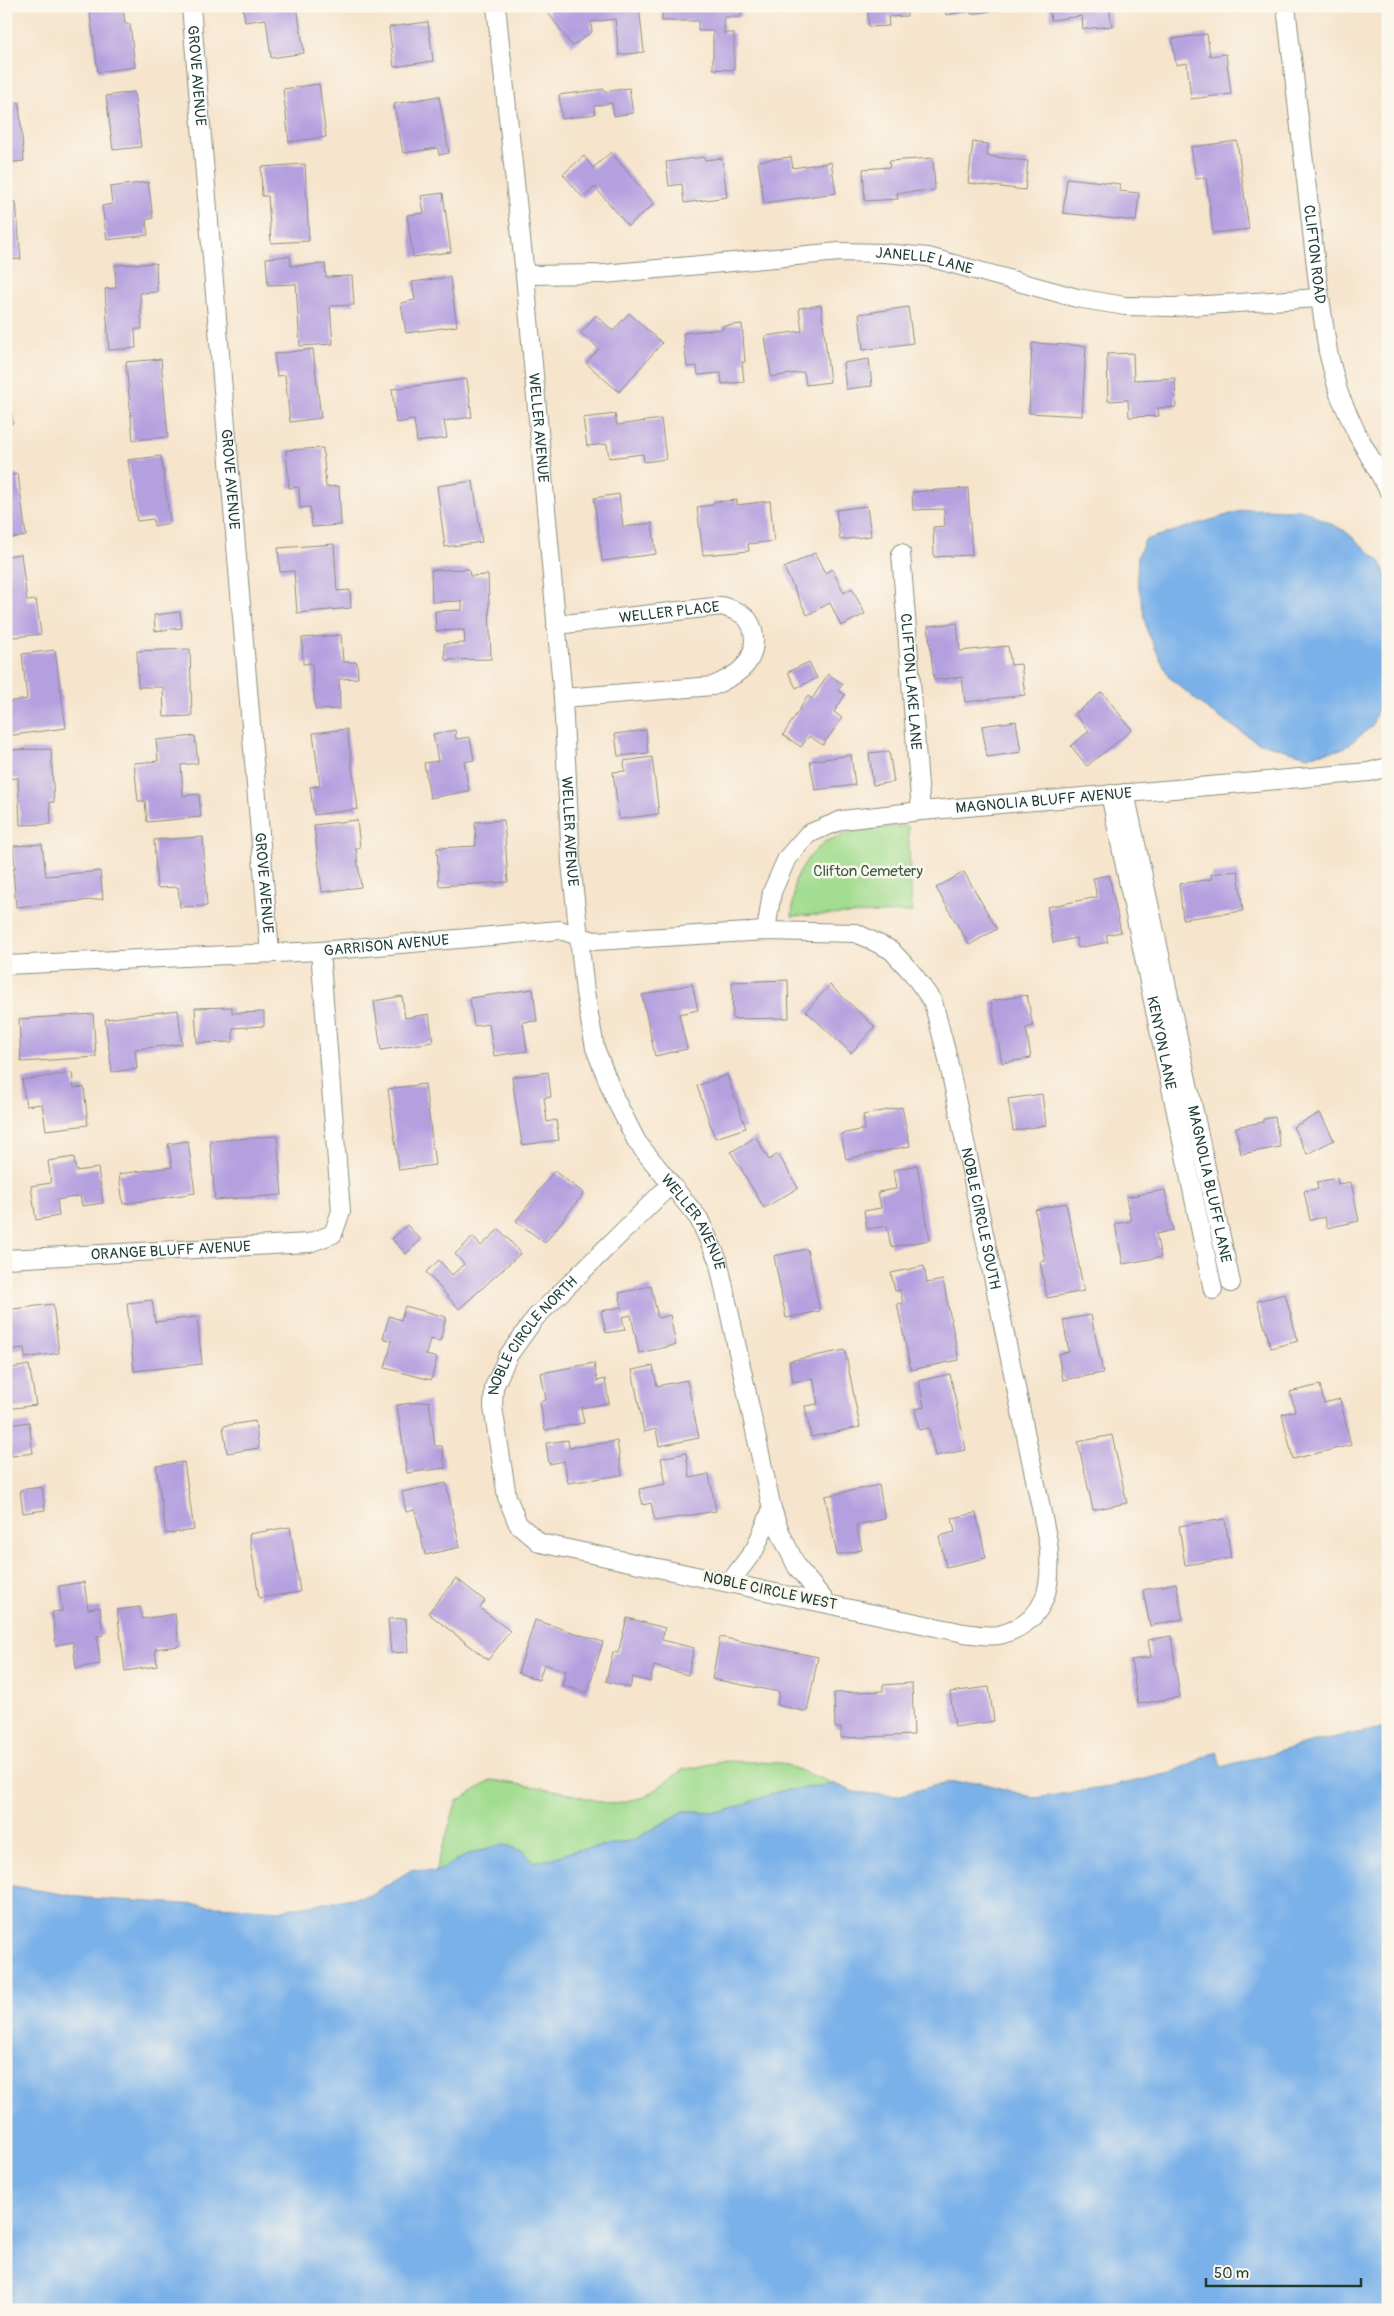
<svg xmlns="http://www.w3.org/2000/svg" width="1394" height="2316" font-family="Pangolin,sans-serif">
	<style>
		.green { fill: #a1dc8f; stroke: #608c62 }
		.water { fill: #7ab1e9; stroke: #4c778e }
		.building { fill: #b49fdf }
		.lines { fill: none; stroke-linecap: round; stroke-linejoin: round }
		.minor-casing { stroke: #8a9080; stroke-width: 20 }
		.minor { stroke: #fff; stroke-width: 18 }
		.labels { text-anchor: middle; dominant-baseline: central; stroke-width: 5; stroke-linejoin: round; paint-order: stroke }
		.street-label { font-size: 15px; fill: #1f3d34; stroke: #fbf7ec }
		.park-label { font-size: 15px; fill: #395d46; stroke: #fbf7ec }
	</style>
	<rect width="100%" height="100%" fill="#fbf7ec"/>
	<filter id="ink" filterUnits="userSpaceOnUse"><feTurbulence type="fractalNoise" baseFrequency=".02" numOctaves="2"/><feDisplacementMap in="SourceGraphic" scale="10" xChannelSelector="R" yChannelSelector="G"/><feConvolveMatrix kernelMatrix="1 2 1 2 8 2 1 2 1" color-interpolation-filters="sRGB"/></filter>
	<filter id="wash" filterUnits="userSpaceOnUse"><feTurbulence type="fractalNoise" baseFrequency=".0096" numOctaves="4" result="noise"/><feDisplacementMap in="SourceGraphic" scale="20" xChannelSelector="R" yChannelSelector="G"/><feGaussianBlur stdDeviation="1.12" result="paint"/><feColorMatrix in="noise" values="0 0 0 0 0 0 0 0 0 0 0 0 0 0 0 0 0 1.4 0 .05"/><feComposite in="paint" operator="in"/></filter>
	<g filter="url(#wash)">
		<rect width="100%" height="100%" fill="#f6e4cc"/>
		<path class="green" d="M908 826 912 912 792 916 795 880 808 858 824 842 855 830Z
			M726 1761 781 1763 835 1784 781 1791 723 1812 684 1811 634 1840 573 1851 547 1860 435 1872 457 1801 492 1780 555 1790 610 1804 645 1797 682 1770Z"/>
		<path class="water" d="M1247 509 1304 510 1345 531 1381 562 1388 582V678L1372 726 1343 749 1307 756 1257 742 1208 710 1169 677 1147 631 1137 577 1138 556 1145 540Z
			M1388 1727V2310H6V1885L87 1898 281 1910 370 1895 413 1869 436 1872 468 1854 502 1844 524 1851 533 1862 547 1860 573 1851 634 1840 684 1811 723 1812 781 1791 835 1784 854 1792 897 1796 944 1783 979 1782 1035 1798 1109 1787 1171 1773 1217 1751 1221 1767 1321 1740Z"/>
		<g id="blocks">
			<path class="building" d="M89 6H123L125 24H130L135 67 98 72Z
				M243 6H297L304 53 271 58 266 19 245 22Z
				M548 6H639L644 52 619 55 615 19 591 22 592 32 572 46 549 14Z
				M662 6H741V17H724V33H734V70L713 69V31H698V21H662Z
				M867 6H906L907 16 888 17 889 26 869 27Z
				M945 6H998L999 10 971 14 970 11 946 15Z
				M1049 6H1109L1112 26 1083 29 1082 16 1051 20Z
				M428 22 433 61 394 67 389 27Z
				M1207 34 1210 56 1226 54 1231 94 1191 99 1187 63 1176 65 1172 39Z
				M319 84 326 137 289 142 283 89Z
				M629 88 633 113 614 116 612 103 594 106 595 114 562 119 559 95 604 89V92Z
				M134 92 141 147 113 150 106 96Z
				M439 96 449 153 439 155 438 148 403 153 394 104Z
				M19 102 24 161 6 163V104Z
				M1237 141 1249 229 1213 233 1206 178 1196 179 1191 147Z
				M973 142 988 144 987 156 1028 161 1025 190 968 183Z
				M611 152 654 204 628 226 595 187 583 198 563 174 584 156 593 168Z
				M704 157 705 160 722 158 727 197 684 203 682 184 669 186 666 162Z
				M791 157 793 168 831 162 836 193 764 203 758 161Z
				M933 158 935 190 897 193 898 199 865 201 863 169 890 167 889 161Z
				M305 164 309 241 271 243 268 196H262L261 167Z
				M6 174H8L10 202H16L21 259 6 260Z
				M1067 178 1120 184 1119 191 1139 193 1136 221 1063 213Z
				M148 182 153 218 146 220 148 235 107 240 102 206 112 204 110 187Z
				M443 193 451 252 413 257 407 215 424 213 421 196Z
				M290 256 291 266 325 264 326 277 352 276 354 305 330 306 333 344 300 346 296 284 268 285 266 258Z
				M156 263 157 292 140 293 142 329H135L136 348 109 350 105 289 116 288 115 265Z
				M450 277 457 326 406 333 401 303 415 300 412 282Z
				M821 305 830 382 806 385 804 372 771 377 765 336 802 331 799 308Z
				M908 307 913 343 863 350 859 314Z
				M629 313 662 343 619 392 586 363 599 349 581 333 596 315 613 331Z
				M742 324 745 362H742L744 382 722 384 721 373 698 375 697 366 687 367 683 333 723 329V326Z
				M1032 343 1086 346 1082 416 1029 413Z
				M313 349 321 418 290 422 285 375 277 376 274 354Z
				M1133 353 1134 380 1175 378 1176 407 1158 408 1159 416 1129 417 1128 400 1108 401 1107 354Z
				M161 359 168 437 133 440 126 362Z
				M869 359 872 386 846 389 843 363Z
				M467 379 472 417 444 421 447 438 417 442 414 420 396 423 392 389Z
				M6 382 13 423 6 424Z
				M615 414 617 425 661 419 666 459 644 462 643 454 609 458 607 444 587 446 583 418Z
				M323 448 326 487 339 486 341 525 312 527 310 507 300 508 299 487 289 488 286 450Z
				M161 456 170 523 154 526 153 519 137 521 128 460Z
				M18 474 26 536 6 539V476Z
				M473 481 482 542 445 547 437 486Z
				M968 488 972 555 934 557 933 527 945 526 944 509 913 510 912 492Z
				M619 494 623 527 652 523 656 554 602 561 594 498Z
				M737 500V505L770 501 774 541 748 544 749 551 703 555 697 507 713 505V502Z
				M867 506 871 536 840 540 836 510Z
				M334 544 337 591 350 590 351 608 297 613 294 571 280 572 278 548Z
				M815 553 825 573 832 569 844 593 852 588 865 614 841 626 830 603 807 615 784 568Z
				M21 554 27 601 36 600 41 634 6 638V556Z
				M469 569 470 576 488 575 491 659 445 660 444 644 465 643 464 630 436 631 435 611 462 610V601L432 602 431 570Z
				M180 612 182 628 155 631 154 615Z
				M957 623 960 651 1008 646 1011 665 1021 664 1025 695 965 702 962 677 934 680 928 626Z
				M341 635 343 662H357L358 678 339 679 340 709 315 710 312 663 303 664 302 638Z
				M190 649 192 716 164 717 163 687H138L137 651Z
				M55 650 66 728 6 736V702L27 699 22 654Z
				M809 662 817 678 796 688 788 672Z
				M828 674 843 684 838 690 845 695 834 712 842 718 823 745 809 736 801 747 783 735 808 696 812 699Z
				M1102 692 1132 730 1087 766 1071 746 1089 731 1075 714Z
				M1016 721 1021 752 987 757 982 726Z
				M347 729 358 809 314 815 310 787 320 786 313 733Z
				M455 730 456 739 470 737 474 760 464 762 469 791 430 798 424 763 438 761 433 734Z
				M646 730 648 753 618 756 615 734Z
				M195 736 198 763 181 765 183 796 199 794 201 817 147 822 145 801H138L134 763 158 761 156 740Z
				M51 749 54 802H50L51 824 20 825 18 778 8 779 7 750Z
				M889 751 894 782 873 785 869 753Z
				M851 755 855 785 815 790 810 761Z
				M652 757 659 814 619 819 613 772 625 771 624 761Z
				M357 820 360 848H356L361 887 322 892 314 825Z
				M504 820 508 882 439 886 437 848 476 846 475 822Z
				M203 837 207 906 180 907 178 887 157 888 154 840Z
				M42 844 46 876 100 871 103 899 16 907 13 869H15L13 846Z
				M1238 871 1243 911 1183 919 1179 884 1212 879 1211 874Z
				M964 872 997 929 969 945 936 888Z
				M1109 875 1121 932 1106 935 1108 942 1078 948 1076 938 1053 943 1047 907 1097 897 1093 878Z
				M788 980 789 1018 733 1019 732 982Z
				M692 984 698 1010 679 1014 687 1049 655 1056 642 995Z
				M830 985 875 1027 851 1053 806 1011Z
				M533 989 537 1021 523 1022 527 1051 494 1056 489 1024 474 1026 470 998Z
				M1027 995 1033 1026 1026 1028 1031 1058 1002 1063 991 1001Z
				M402 996 405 1018 429 1014 433 1042 381 1050 374 1001Z
				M232 1007V1013L264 1012V1026L233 1028V1042L197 1043 195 1008Z
				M178 1010 182 1044 135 1049 137 1069 112 1072 105 1019Z
				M93 1014 96 1057 21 1062 19 1019Z
				M548 1072 551 1097 544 1098 547 1122 556 1120 559 1140 522 1145 512 1077Z
				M72 1073 74 1088 84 1087 88 1125 46 1130 42 1104 26 1106 22 1080Z
				M727 1075 746 1128 715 1138 697 1086Z
				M425 1084 435 1165 399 1170 388 1089Z
				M1042 1094 1046 1125 1013 1131 1008 1099Z
				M902 1107 910 1146 846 1159 841 1134 865 1129 863 1115Z
				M1320 1113 1334 1140 1307 1154 1293 1127Z
				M1275 1117 1280 1147 1241 1154 1236 1127 1263 1122V1119Z
				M277 1136 282 1195 215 1200 210 1141Z
				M756 1137 769 1160 778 1154 798 1188 764 1208 731 1152Z
				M188 1141 195 1193 123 1204 119 1174 172 1167 168 1144Z
				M74 1157 76 1171 98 1168 103 1203 82 1206 80 1196 57 1200 59 1216 36 1220 31 1186 51 1183 48 1161Z
				M917 1165 930 1240 891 1247 887 1226 867 1229 864 1211 881 1208 878 1192 896 1189 893 1170Z
				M554 1171 584 1193 545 1243 516 1221Z
				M1337 1178 1338 1184 1351 1182 1359 1221 1327 1228 1325 1217 1310 1220 1304 1191 1318 1189 1317 1182Z
				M1165 1190 1173 1230 1156 1234 1161 1257 1123 1264 1115 1224 1131 1221 1126 1197Z
				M1066 1203 1084 1291 1047 1298 1040 1262 1045 1261 1035 1210Z
				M407 1225 421 1240 406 1254 392 1239Z
				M499 1229 521 1253 459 1309 426 1272 439 1260 452 1275 464 1264 455 1254 473 1237 481 1246Z
				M807 1249 820 1311 786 1318 774 1256Z
				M924 1266 927 1283 943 1280 959 1360 911 1370 897 1304 903 1303 900 1290 895 1291 891 1273Z
				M651 1286 658 1318 670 1315 676 1345 639 1353 631 1315 622 1317 625 1330 606 1333 601 1311 622 1307 619 1293Z
				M1285 1294 1298 1341 1271 1348 1257 1301Z
				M152 1300 155 1322 197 1317 202 1364 134 1371 127 1303Z
				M53 1304 59 1353 25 1358 24 1348 7 1350 6 1310Z
				M405 1306 446 1317 440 1341 430 1339 426 1355 437 1358 431 1380 385 1368 392 1341 383 1338 389 1316 401 1320Z
				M1091 1315 1103 1373 1063 1380 1058 1354 1069 1352 1063 1320Z
				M845 1350 860 1427 811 1437 805 1406 818 1404 813 1378 793 1382 789 1361Z
				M594 1363 597 1381 605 1379 609 1403 581 1408 584 1423 545 1430 540 1402 546 1400 541 1373Z
				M29 1365 36 1405 8 1409 6 1369Z
				M653 1366 657 1386 687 1380 699 1438 659 1446 656 1429 644 1432 632 1370Z
				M950 1374 966 1450 935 1456 929 1428 919 1430 915 1409 924 1407 919 1381Z
				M1320 1385 1324 1403 1340 1399 1351 1445 1293 1459 1282 1414 1295 1411 1290 1392Z
				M429 1401 435 1446H442L445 1468 407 1473 397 1405Z
				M255 1421 259 1448 227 1453 223 1426Z
				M29 1422 33 1453 12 1456 8 1425Z
				M1112 1435 1127 1503 1093 1510 1078 1442Z
				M568 1440 569 1448 617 1441 622 1475 568 1483 564 1461 549 1464 546 1443Z
				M686 1453 690 1478 709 1474 716 1511 655 1521 651 1503 643 1505 639 1489 666 1484 661 1458Z
				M184 1462 194 1530 166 1534 156 1466Z
				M446 1483 460 1547 425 1555 415 1510 406 1512 402 1492Z
				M879 1485 885 1519 856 1525 862 1550 837 1555 825 1496Z
				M42 1487 45 1510 23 1513 20 1490Z
				M976 1513 986 1558 946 1567 939 1536 955 1532 952 1518Z
				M1225 1519 1231 1558 1185 1565 1179 1526Z
				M290 1527 300 1592 259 1598 249 1534Z
				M456 1578 485 1601 480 1608 510 1631 488 1660 428 1613Z
				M84 1582 88 1609 100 1607 103 1635 97 1636 100 1664 76 1668 73 1642 56 1645 52 1612 62 1611 59 1586Z
				M1176 1583 1183 1619 1150 1626 1143 1590Z
				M140 1607 142 1619 175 1614 179 1646 155 1649 157 1666 125 1671 117 1610Z
				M406 1618 408 1652 391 1653 388 1619Z
				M627 1618 665 1628 662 1640 694 1648 688 1675 654 1666 650 1682 633 1677 630 1688 606 1681 613 1652 618 1653Z
				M535 1620 603 1642 587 1693 562 1685 566 1671 544 1664 539 1680 518 1673Z
				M1171 1636 1180 1697 1138 1704 1131 1660 1151 1657 1148 1640Z
				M720 1637 818 1657 807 1712 777 1705 779 1692 712 1679Z
				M912 1683 914 1735 841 1738V1728H835L834 1693 883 1691V1685Z
				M989 1687 994 1721 955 1727 950 1692Z"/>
		</g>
	</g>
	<g filter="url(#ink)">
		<use href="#blocks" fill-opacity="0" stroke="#8a9080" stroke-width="1"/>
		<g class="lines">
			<defs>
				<g id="minor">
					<path id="s1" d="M191 6 270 953"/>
					<path id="s2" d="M496 6 525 275 563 698 571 863 585 992 595 1048 615 1099 637 1142 699 1219 718 1260 772 1509 781 1534 797 1567 826 1602"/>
					<path id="s3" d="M1286 6 1318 284 1328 352 1339 394 1357 434 1388 489"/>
					<path id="s4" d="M525 275 604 274 839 252 884 253 928 257 1077 298 1125 306 1174 307 1319 298"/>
					<path id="s5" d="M901 553 921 811"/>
					<path id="s6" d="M556 625 722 606C728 608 738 611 743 615 751 621 754 631 754 640 754 666 735 676 713 686L563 698"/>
					<path id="s7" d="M1125 793 1231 1283"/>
					<path id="s8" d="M1110 794 1213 1290"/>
					<path id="s9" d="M766 931 772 892 787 858 808 834 842 820 921 811 1369 772 1388 767"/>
					<path id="s10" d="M6 965 320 951 560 930 594 941 766 931 856 933 891 950 913 974 933 1002 947 1055 1048 1542C1053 1585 1048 1622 999 1635 989 1637 975 1634 964 1633L540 1543 518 1524 507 1497 493 1407 494 1387 508 1356 536 1317 670 1185"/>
					<path id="s11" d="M6 1259 309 1243 333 1234 341 1211 320 951"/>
					<path d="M730 1582 755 1549 772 1509"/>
				</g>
			</defs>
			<use href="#minor" class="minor-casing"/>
			<use href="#minor" class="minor"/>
		</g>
	</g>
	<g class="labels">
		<g class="street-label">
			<text stroke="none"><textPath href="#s1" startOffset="70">GROVE AVENUE</textPath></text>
			<text stroke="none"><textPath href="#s3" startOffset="250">CLIFTON ROAD</textPath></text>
			<text stroke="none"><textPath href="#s4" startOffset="401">JANELLE LANE</textPath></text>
			<text stroke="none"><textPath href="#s2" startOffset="424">WELLER AVENUE</textPath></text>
			<text stroke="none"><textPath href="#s1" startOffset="475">GROVE AVENUE</textPath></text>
			<text stroke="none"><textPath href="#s6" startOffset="114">WELLER PLACE</textPath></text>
			<text stroke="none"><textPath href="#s5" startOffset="129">CLIFTON LAKE LANE</textPath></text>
			<text stroke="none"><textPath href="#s9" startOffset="348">MAGNOLIA BLUFF AVENUE</textPath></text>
			<text stroke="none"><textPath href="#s2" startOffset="829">WELLER AVENUE</textPath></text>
			<text stroke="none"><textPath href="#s1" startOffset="880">GROVE AVENUE</textPath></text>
			<text stroke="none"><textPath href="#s10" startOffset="381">GARRISON AVENUE</textPath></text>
			<text stroke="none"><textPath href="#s8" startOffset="254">KENYON LANE</textPath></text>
			<text stroke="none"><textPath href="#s7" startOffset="400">MAGNOLIA BLUFF LANE</textPath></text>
			<text stroke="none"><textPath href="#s10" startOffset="1181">NOBLE CIRCLE SOUTH</textPath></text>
			<text stroke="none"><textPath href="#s2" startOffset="1249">WELLER AVENUE</textPath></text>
			<text stroke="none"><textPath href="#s11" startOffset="165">ORANGE BLUFF AVENUE</textPath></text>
			<text stroke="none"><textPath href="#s10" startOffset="2331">NOBLE CIRCLE NORTH</textPath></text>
			<text transform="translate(770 1591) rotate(12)">NOBLE CIRCLE WEST</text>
		</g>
		<g class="park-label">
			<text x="868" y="871">Clifton Cemetery</text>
		</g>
	</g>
	<rect width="1394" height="2316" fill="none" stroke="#fbf7ec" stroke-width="25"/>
	<path d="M1206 2278v8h155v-8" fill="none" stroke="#1f3d34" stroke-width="2.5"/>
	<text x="1214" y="2278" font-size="15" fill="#1f3d34" stroke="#fbf7ec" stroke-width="4" paint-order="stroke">50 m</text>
</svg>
